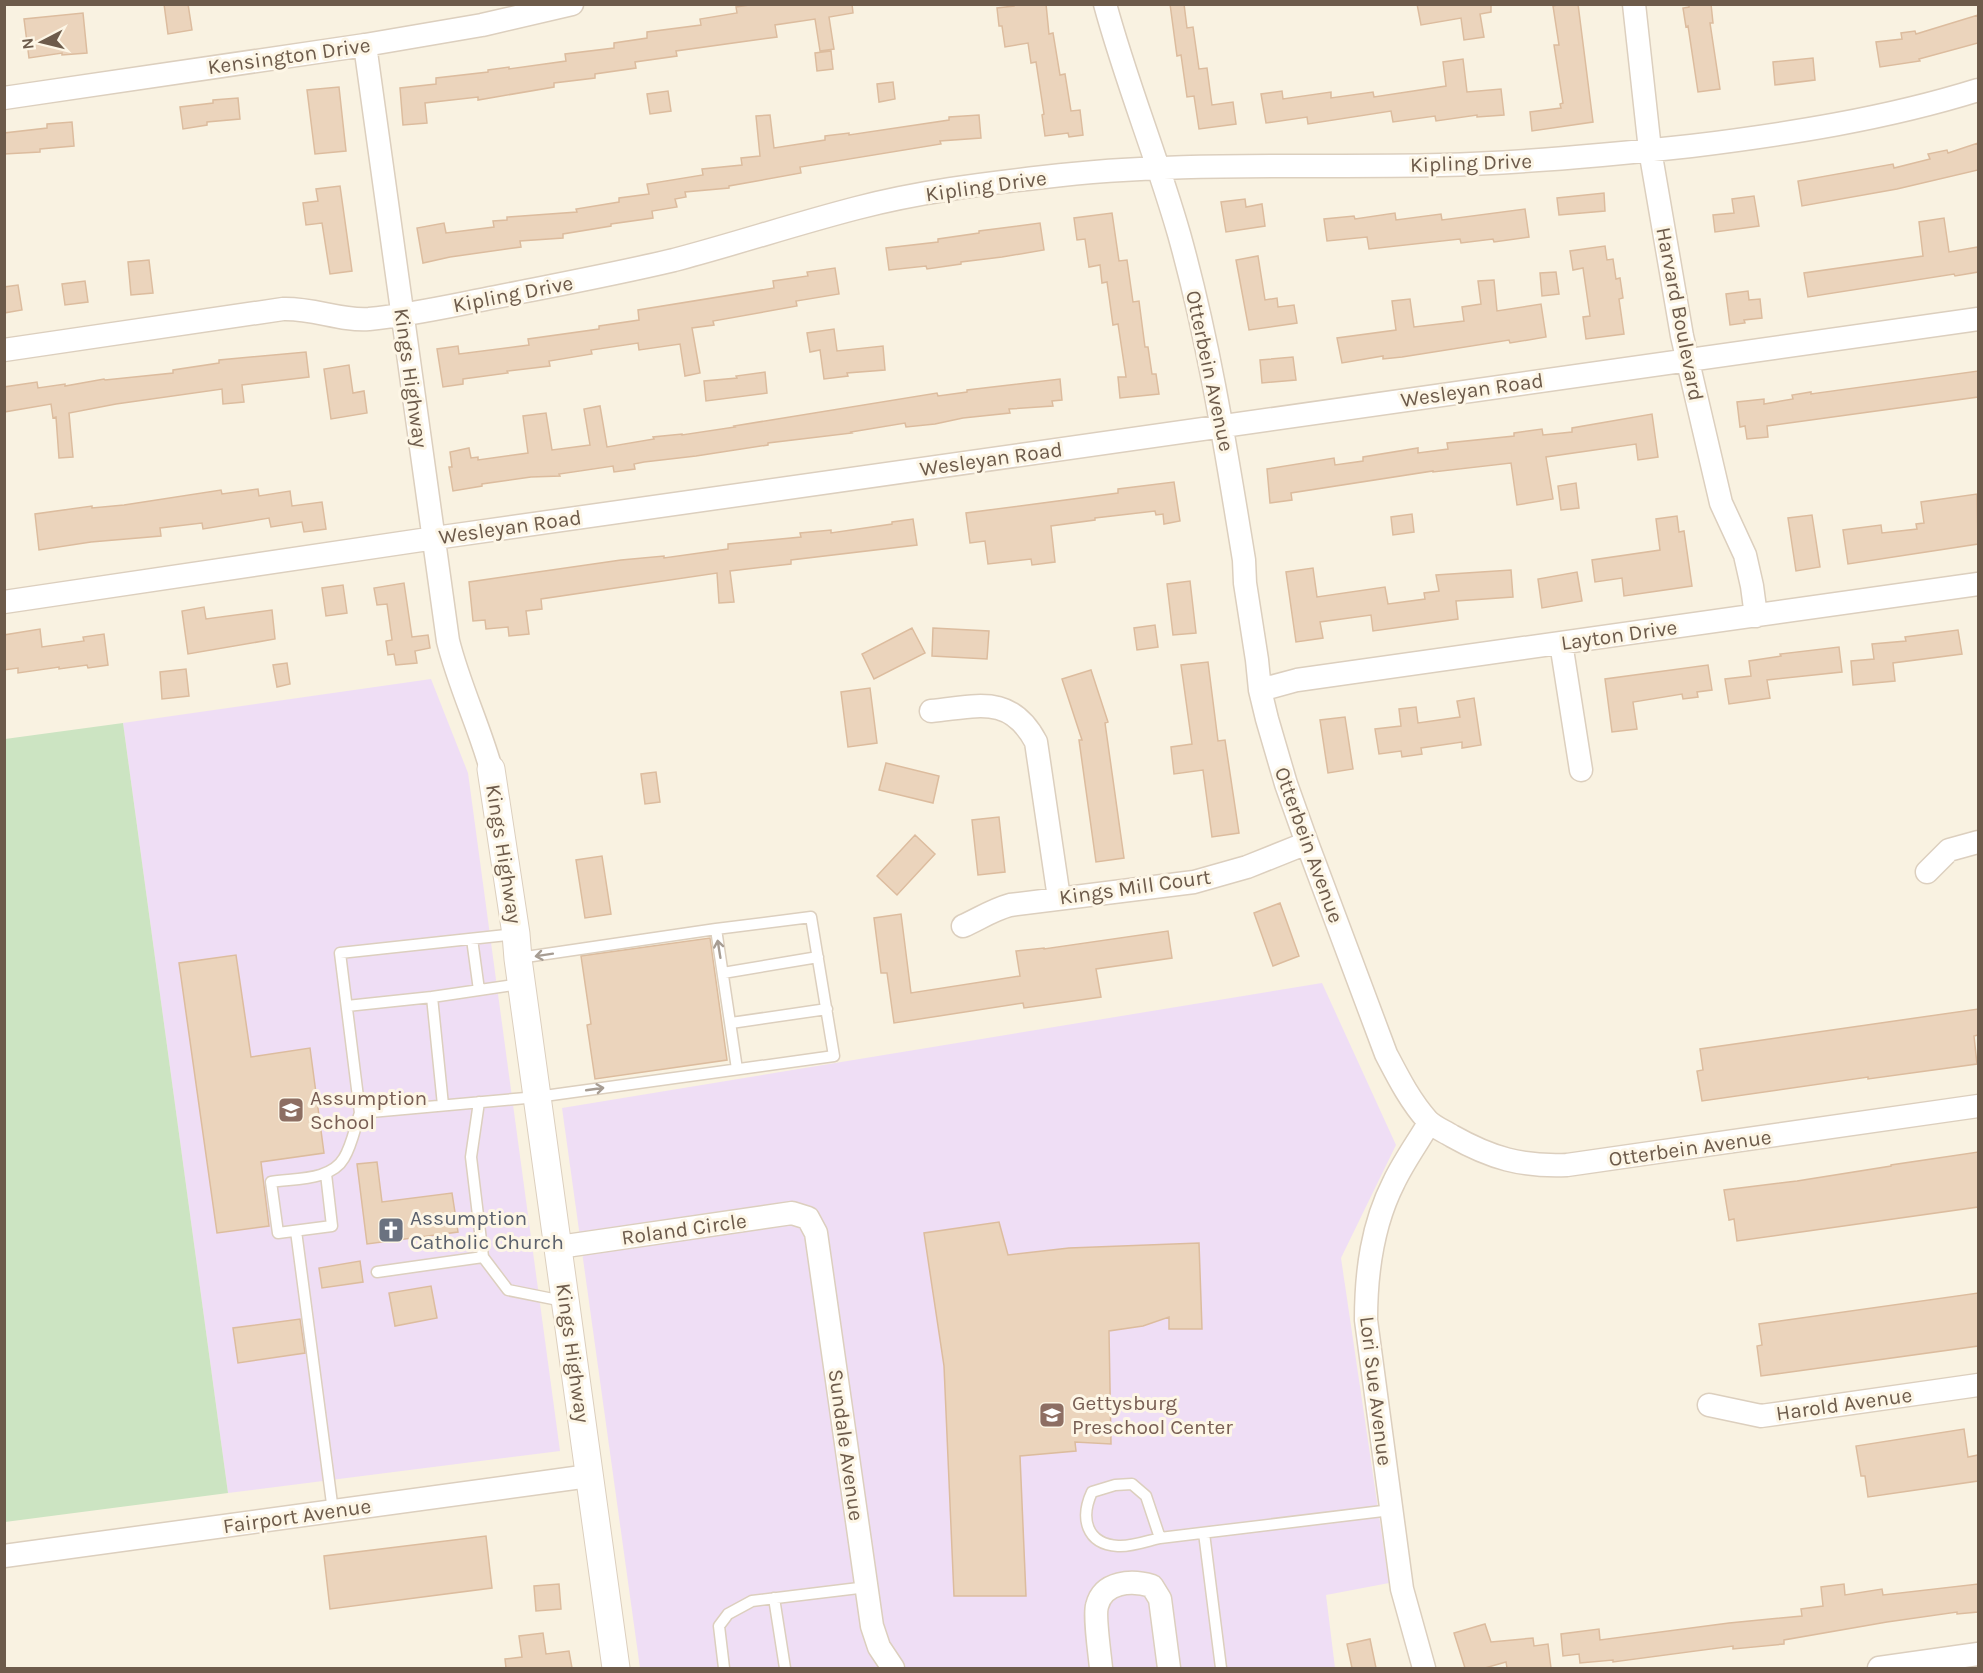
<svg xmlns="http://www.w3.org/2000/svg" width="1983" height="1673" font-family="Karla,sans-serif">
	<style>
		.education { fill: #efdef5 }
		.green { fill: #cce4c2 }
		.building { fill: #ebd4bc; stroke: #dcbc9e; stroke-width: 1.5 }
		.lines { fill: none; stroke-linecap: round; stroke-linejoin: round }
		.service-casing { stroke: #dccfbe; stroke-width: 13 }
		.minor-casing { stroke: #dccfbe; stroke-width: 25 }
		.tertiary-casing { stroke: #dccfbe; stroke-width: 29 }
		.service { stroke: #fff; stroke-width: 10 }
		.minor { stroke: #fff; stroke-width: 22 }
		.tertiary { stroke: #fff; stroke-width: 27 }
		.oneway { stroke: #a79d93 }
		.labels { text-anchor: middle; dominant-baseline: central; stroke-width: 6; stroke-linejoin: round; paint-order: stroke }
		.street-label { font-size: 21px; fill: #6d5b4b; stroke: #fdf6e6 }
		.education-label { font-size: 21px; fill: #785e54; stroke: #fdf6e6; text-anchor: start }
		.worship-label { font-size: 21px; fill: #5b616d; stroke: #fdf6e6; text-anchor: start }
	</style>
	<rect width="100%" height="100%" fill="#f9f2e1"/>
	<path class="education" d="M431 679 468 773 560 1451 228 1493 123 723Z
		M1322 983 1396 1145 1341 1258 1389 1583 1326 1595 1335 1668H640L562 1108Z"/>
	<path class="green" d="M123 723 228 1493 5 1522V739Z"/>
	<path class="building" d="M164 4H188L192 30 168 34Z
		M756 4H852L853 13 829 17 834 49 820 51 815 19 775 25 777 37 676 51 677 56 635 62 636 68 595 74V78L554 83V87L478 100V97L425 103 427 123 403 125 400 88 436 84V78L488 72V70L509 67V69L566 61 565 54 614 48V43L647 38V32L701 25 700 19 737 13 736 7Z
		M1014 4H1046L1049 34 1053 33 1060 75 1065 74 1071 111 1080 110 1083 135 1069 137 1068 133 1045 136 1042 115 1044 114 1036 62 1031 63 1028 43 1005 47 1002 26H999L997 8 1014 6Z
		M1170 4H1184L1187 28 1193 27 1199 69 1207 68 1212 105 1233 102 1236 124 1199 129 1194 96 1187 97 1181 55 1177 56Z
		M1417 4H1491V12L1480 14 1484 37 1464 40 1461 18 1421 25Z
		M1561 4H1578L1593 122 1532 131 1530 112 1561 108 1560 104 1563 103 1554 45H1559L1553 6Z
		M1689 4H1711L1713 23H1710L1720 89 1698 92 1688 26 1686 27 1683 8 1689 7Z
		M83 13 87 53 62 55V53L29 58 24 19Z
		M1978 15V43L1919 59 1920 61 1880 67 1876 42 1902 39 1901 33 1915 31 1916 34Z
		M831 51 833 69 817 71 815 53Z
		M1813 58 1815 80 1775 85 1773 62Z
		M1463 59 1467 92 1501 89 1504 115 1477 117V115L1436 121 1435 116 1393 122 1391 111 1308 124 1307 117 1266 123 1261 94 1282 91 1283 99 1331 92V98L1373 92 1374 97 1446 86 1443 62Z
		M893 82 895 99 879 102 877 84Z
		M339 87 346 151 315 154 307 90Z
		M668 91 671 111 650 114 647 94Z
		M238 98 240 119 207 122V125L183 129 180 107 213 103V100Z
		M770 115 774 148 825 140V136L849 133V135L949 120V117L979 115 981 138 940 141 941 144 800 167 801 173 729 186V188L685 192 686 197 675 199 677 207 652 211 653 218 611 224V226L563 234V238L520 241 521 247 450 257 423 263 417 228 444 223 446 233 494 227 493 221 507 220V217L577 212 576 209 619 202V198L649 194 647 184 703 175 702 169 742 165 741 158 760 156 756 116Z
		M72 122 74 146 40 149V152L4 154V133L47 128V124Z
		M1978 143V170L1897 189 1802 206 1798 181 1893 164 1894 168 1930 159 1928 154 1947 150 1948 153Z
		M340 186 352 271 330 274 322 223 306 225 303 203 318 201 316 189Z
		M1604 193 1605 211 1559 215 1557 198Z
		M1754 196 1759 226 1715 232 1713 215 1734 213 1732 199Z
		M1245 199 1246 207 1262 204 1265 226 1226 232 1221 202Z
		M1525 209 1529 237 1494 242 1493 239 1461 243 1460 239 1369 249 1367 237 1327 241 1324 219 1354 216 1355 219 1395 213 1396 220 1441 214 1442 220Z
		M1112 213 1119 261 1127 260 1133 302 1139 301 1145 347H1148L1152 374H1156L1159 394 1120 398 1118 377H1126L1118 324 1113 325 1107 282 1102 283 1100 265 1089 267 1085 239 1077 240 1074 218Z
		M1944 218 1949 252 1978 247V272L1955 276 1954 274 1808 297 1804 273 1923 256 1919 222Z
		M1040 223 1044 250 1002 257 961 262V264L927 269 926 266 889 270 886 248 938 242V239L979 233V231Z
		M1605 246 1607 260 1613 259 1616 279 1620 278 1623 298 1619 299 1624 334 1586 339 1583 317 1590 316 1583 268 1573 270 1570 251Z
		M1258 256 1265 300 1277 298 1278 307 1294 305 1297 323 1249 330 1236 260Z
		M149 260 153 293 131 295 128 262Z
		M835 268 839 294 796 301 797 306 713 321 714 325 692 328 700 373 685 376 680 344 639 350 638 343 591 350 592 354 549 361 550 366 507 371 508 373 463 379V384L443 387 437 349 458 346 459 354 529 345 528 339 599 329V326L639 320 638 310 774 288 773 281 808 276 807 272Z
		M1556 272 1559 294 1542 296 1540 273Z
		M1494 280 1497 311 1541 304 1546 337 1510 343 1509 340 1402 357 1383 359V356L1342 363 1337 338 1396 330 1392 301 1410 299 1414 327 1464 321 1462 307 1481 304 1478 281Z
		M85 281 88 302 65 305 62 284Z
		M18 285 22 310 4 313V287Z
		M1748 291 1749 300 1760 299 1762 318 1744 320 1745 323 1730 325 1726 294Z
		M834 329 837 351 883 346 885 370 847 373 848 376 824 379 820 350 810 352 807 333Z
		M306 352 309 377 242 385 244 402 223 404 222 389 116 404 69 413 73 457 59 458 56 417 53 418 51 404 4 412V387L37 382 38 388 65 384V386L104 379 105 380 173 373V370L219 363V360Z
		M1293 357 1296 380 1262 383 1260 360Z
		M349 365 353 393 364 391 367 413 331 419 324 369Z
		M1978 371V397L1767 426 1768 437 1747 439 1745 426 1740 427 1737 402 1764 399V404L1793 399 1792 395 1811 392V394Z
		M765 372 767 393 706 401 704 381 737 378 736 376Z
		M1060 379 1062 400 1052 401 1053 406 1009 409 1010 413 963 418 935 424 906 427 905 423 851 432 852 433 768 443V445L696 456 644 462 634 464 635 469 614 472 613 466 559 474 560 476 531 477 482 484V486L453 491 449 467H452L450 452 469 448 471 458 478 457V460L528 453 523 416 546 413 552 450 590 445 584 409 600 406 607 447 654 439 653 437 682 434V435L735 427 734 426 937 393 938 396 967 392V390Z
		M1652 414 1658 457 1638 460 1636 444 1546 457 1553 499 1517 505 1511 463 1433 472V471L1291 493 1292 500 1270 503 1267 469 1334 458 1335 465 1363 461V457L1418 448V453L1448 449 1447 443 1514 436V433L1542 429 1543 435 1572 432V428Z
		M1174 482 1180 521 1164 524 1163 514 1156 515 1155 511 1095 518V520L1051 526 1055 562 1032 565 1031 559 988 564 985 541 970 543 966 513 1118 493V489Z
		M1576 483 1579 508 1561 510 1558 486Z
		M258 489 259 496 290 491 292 506 322 502 326 529 304 532 302 522 271 527 269 518 203 529 202 523 160 528 161 536 91 542 39 550 35 514 92 506V508L124 505 221 490 222 494Z
		M1977 494 1978 544 1848 564 1843 530 1881 525 1882 533 1917 529 1916 524 1924 523 1921 502Z
		M1412 514 1414 532 1393 535 1391 517Z
		M1812 515 1820 567 1796 571 1788 518Z
		M1677 516 1679 532 1684 531 1692 586 1624 596 1622 578 1595 582 1592 560 1660 550 1656 519Z
		M913 519 917 545 791 560V564L730 571 734 602 719 603 717 573 541 599 542 609 526 611 529 634 509 636 508 627 486 629 485 620 473 621 469 582 621 560 664 556V558L728 549V544L801 537 800 533 831 530V533L892 524V522Z
		M1313 568 1317 597 1385 587 1388 604 1425 599 1424 593 1439 591 1436 575 1511 570 1513 597 1456 601 1458 619 1373 631 1371 615 1320 622 1323 638 1296 642 1286 572Z
		M1577 572 1582 601 1542 608 1538 579Z
		M1190 581 1196 633 1173 635 1167 584Z
		M404 583 412 637 428 635 430 648 415 651 417 663 396 665 394 654 388 655 386 641 392 640 387 604 377 605 374 588Z
		M343 585 347 613 326 616 322 588Z
		M204 607 206 619 272 610 275 639 188 654 182 611Z
		M1155 625 1158 647 1137 650 1134 628Z
		M912 628 925 653 874 679 862 654Z
		M933 628 989 631 987 659 932 656Z
		M40 629 42 647 84 641 83 637 104 634 108 665 88 668 87 665 59 669V667L18 673V668L4 670V635Z
		M1958 630 1962 654 1893 663 1895 681 1853 685 1851 661 1874 659 1872 644 1906 641 1905 637Z
		M1839 647 1842 672 1767 680 1770 698 1729 704 1725 679 1751 676 1749 661 1781 656 1780 654Z
		M1208 662 1218 741 1225 740 1239 833 1212 837 1203 770 1174 774 1171 747 1192 744 1181 665Z
		M287 663 290 684 277 687 273 665Z
		M1708 665 1712 690 1697 692 1698 697 1683 699 1682 694 1633 702 1637 729 1612 732 1605 679Z
		M186 669 189 696 162 699 160 672Z
		M1091 670 1108 722 1105 723 1124 858 1096 862 1079 740H1082L1062 679Z
		M870 688 877 743 848 747 841 692Z
		M1474 698 1481 745 1462 748V742L1421 748 1422 754 1402 757 1401 751 1379 754 1375 729 1401 726 1399 709 1416 707 1418 723 1460 717 1457 701Z
		M1345 717 1353 769 1328 773 1320 720Z
		M886 763 939 776 933 803 879 790Z
		M656 772 660 802 645 804 641 774Z
		M999 817 1005 872 978 875 972 820Z
		M915 835 935 854 897 895 877 876Z
		M602 856 611 914 585 918 576 860Z
		M1280 903 1299 956 1273 966 1254 913Z
		M901 914 911 993 1020 976 1016 951 1044 948V949L1168 931 1172 958 1096 969 1101 997 1024 1008 1023 1003 894 1023 887 973H881L874 918Z
		M710 938 727 1060 595 1079 587 1025 591 1024 581 956Z
		M236 955 251 1057 310 1048 324 1153 261 1162 269 1226 217 1233 179 963Z
		M1978 1009V1035L1974 1036 1977 1064 1868 1079V1077L1702 1101 1697 1071 1703 1070 1700 1049Z
		M1978 1152V1207L1737 1241 1734 1219 1729 1220 1724 1190 1797 1181 1891 1166V1165Z
		M377 1162 382 1202 452 1193 458 1232 367 1244 357 1164Z
		M999 1222 1008 1255 1069 1248 1199 1243 1202 1329H1169V1317L1143 1326 1109 1331 1111 1444 1075 1442 1076 1451 1020 1456 1026 1596H954L944 1366 924 1233Z
		M360 1261 363 1282 322 1288 319 1268Z
		M431 1286 437 1318 395 1326 389 1293Z
		M1978 1293V1346L1761 1376 1757 1346 1762 1345 1759 1324Z
		M300 1319 305 1353 238 1363 233 1328Z
		M1964 1429 1968 1457 1978 1455V1481L1868 1497 1865 1476H1861L1856 1446Z
		M486 1536 492 1588 330 1609 324 1556Z
		M559 1584 561 1609 536 1611 534 1586Z
		M1844 1584 1845 1595 1882 1589 1883 1595 1978 1584V1612L1957 1614V1612L1887 1622 1784 1640V1644L1733 1649V1646L1613 1662V1660L1580 1663 1579 1654 1563 1656 1561 1634 1599 1629 1600 1640 1729 1623 1802 1616 1801 1609 1823 1606 1821 1587Z
		M1485 1624 1491 1642 1533 1638 1534 1646 1548 1644 1551 1668H1507L1506 1662 1485 1668H1465L1454 1633Z
		M543 1633 546 1654 569 1651 572 1668H506L505 1659 522 1657 519 1636Z
		M1370 1639 1376 1668H1352L1347 1644Z"/>
	<g class="lines">
		<defs>
			<path id="service" d="M516 934 340 953 360 1113 537 1097 834 1056 811 917 716 929
				M472 939 479 990
				M519 958 716 929 737 1069
				M723 973 818 957
				M347 1006 432 997
				M731 1023 827 1009
				M479 1102 471 1157 483 1257 508 1290 563 1301
				M443 1105 432 997 520 984
				M326 1174 332 1226 278 1233 271 1182C294 1178 331 1181 344 1158 352 1145 355 1127 360 1113
				M296 1231 333 1511
				M377 1272 483 1257
				M1204 1533 1221 1668
				M1160 1538C1147 1541 1131 1547 1118 1546 1086 1544 1080 1518 1092 1492L1115 1485 1132 1484 1146 1496 1160 1538 1391 1510
				M774 1598 785 1668
				M724 1668 719 1626 728 1614 752 1601 867 1587"/>
			<path id="minor" d="M1105 4C1126 82 1157 157 1179 234 1209 341 1226 450 1244 560L1245 583 1257 660 1260 690 1267 719 1286 784 1307 843 1386 1054C1398 1077 1410 1101 1428 1121 1434 1127 1444 1131 1452 1136 1491 1158 1522 1167 1567 1165L1978 1106
				M1634 4 1650 150 1682 336 1721 503 1745 555 1752 586 1756 616
				M365 45 448 641C459 685 479 726 491 769
				M4 98 365 45 482 25 572 4
				M4 350 283 309C314 308 340 321 369 319 411 315 454 305 496 297 556 285 615 274 674 260 735 244 795 224 857 208 918 192 981 184 1044 177 1176 161 1309 168 1441 165 1524 163 1608 155 1691 146 1788 134 1885 119 1978 90
				M4 602 435 538 1978 319
				M1561 643 1581 770
				M1260 690 1297 680 1978 584
				M931 711C976 707 1010 693 1036 742L1059 898
				M1927 872 1949 850 1978 842
				M963 926C979 919 992 910 1010 905L1194 882 1247 867 1307 843
				M559 1247 792 1213 808 1218 816 1233 872 1626 879 1647 893 1668
				M1709 1405 1761 1416 1978 1385
				M4 1556 589 1476
				M1101 1668C1100 1656 1094 1616 1097 1606 1103 1581 1132 1580 1152 1586L1160 1599 1169 1668
				M1424 1668 1402 1589 1366 1320C1366 1272 1372 1225 1394 1182 1404 1161 1418 1142 1429 1123
				M1879 1668 1978 1654"/>
			<path id="tertiary" d="M491 769 516 934 518 959 616 1668"/>
		</defs>
		<use href="#service" class="service-casing"/>
		<use href="#minor" class="minor-casing"/>
		<use href="#tertiary" class="tertiary-casing"/>
		<use href="#service" class="service"/>
		<use href="#minor" class="minor"/>
		<use href="#tertiary" class="tertiary"/>
	</g>
	<defs><path id="oneway-shaft" d="M-6 0H5M1.5-3L5.5 0L1.5 3" fill="none" stroke-width="1.6" stroke-linecap="round" stroke-linejoin="round" transform="scale(1.5)"/></defs>
	<g class="oneway">
		<use href="#oneway-shaft" transform="translate(719 949) rotate(-99)"/>
		<use href="#oneway-shaft" transform="translate(544 955) rotate(171)"/>
		<use href="#oneway-shaft" transform="translate(595 1089) rotate(-8)"/>
	</g>
	<defs>
		<symbol id="school-square" viewBox="-11 -11 22 22"><rect x="-9" y="-9" width="18" height="18" rx="4" fill="#8d6e63" stroke="#fdf6e6"/><path d="M0-5L7-2L0 1L-7-2ZM-4 1L0 2.5L4 1V4Q0 6-4 4Z" fill="#fff"/></symbol>
		<symbol id="church-square" viewBox="-11 -11 22 22"><rect x="-9" y="-9" width="18" height="18" rx="4" fill="#6b7280" stroke="#fdf6e6"/><path d="M-1.2-6h2.4v3.5h3.3v2.4h-3.3V6h-2.4V-.1h-3.3v-2.4h3.3Z" fill="#fff"/></symbol>
	</defs>
	<g fill-rule="evenodd">
		<use href="#school-square" x="276" y="1095" width="30" height="30"/>
		<use href="#church-square" x="376" y="1215" width="30" height="30"/>
		<use href="#school-square" x="1037" y="1400" width="30" height="30"/>
	</g>
	<g class="labels">
		<g class="street-label">
			<text transform="translate(289 56) rotate(-8)">Kensington Drive</text>
			<text transform="translate(1471 163) rotate(-2)">Kipling Drive</text>
			<text transform="translate(986 186) rotate(-8)">Kipling Drive</text>
			<text transform="translate(513 294) rotate(-11)">Kipling Drive</text>
			<text transform="translate(1680 314) rotate(79)">Harvard Boulevard</text>
			<text transform="translate(1210 371) rotate(78)">Otterbein Avenue</text>
			<text transform="translate(411 378) rotate(82)">Kings Highway</text>
			<text transform="translate(1472 390) rotate(-8)">Wesleyan Road</text>
			<text transform="translate(991 459) rotate(-8)">Wesleyan Road</text>
			<text transform="translate(510 527) rotate(-8)">Wesleyan Road</text>
			<text transform="translate(1619 635) rotate(-8)">Layton Drive</text>
			<text transform="translate(1309 845) rotate(70)">Otterbein Avenue</text>
			<text transform="translate(504 854) rotate(81)">Kings Highway</text>
			<text transform="translate(1135 887) rotate(-8)">Kings Mill Court</text>
			<text transform="translate(1690 1148) rotate(-8)">Otterbein Avenue</text>
			<text transform="translate(684 1229) rotate(-8)">Roland Circle</text>
			<text transform="translate(573 1353) rotate(82)">Kings Highway</text>
			<text transform="translate(1376 1391) rotate(83)">Lori Sue Avenue</text>
			<text transform="translate(1844 1404) rotate(-8)">Harold Avenue</text>
			<text transform="translate(846 1445) rotate(82)">Sundale Avenue</text>
			<text transform="translate(297 1516) rotate(-8)">Fairport Avenue</text>
		</g>
		<g class="education-label">
			<text x="310" y="1098">Assumption<tspan x="310" dy="24">School</tspan></text>
			<text x="1072" y="1403">Gettysburg<tspan x="1072" dy="24">Preschool Center</tspan></text>
		</g>
		<g class="worship-label">
			<text x="410" y="1218">Assumption<tspan x="410" dy="24">Catholic Church</tspan></text>
		</g>
	</g>
	<rect width="1983" height="1673" fill="none" stroke="#6d5b4b" stroke-width="12"/>
	<g transform="translate(42 42) rotate(263)" stroke="#fdf6e6" stroke-width="4.5" paint-order="stroke">
	<path d="M0-4.5L10 22L0 15L-10 22Z" fill="#6d5b4b"/>
	<text y="-9" font-size="16" font-weight="bold" text-anchor="middle" fill="#6d5b4b">N</text>
	</g>
</svg>
